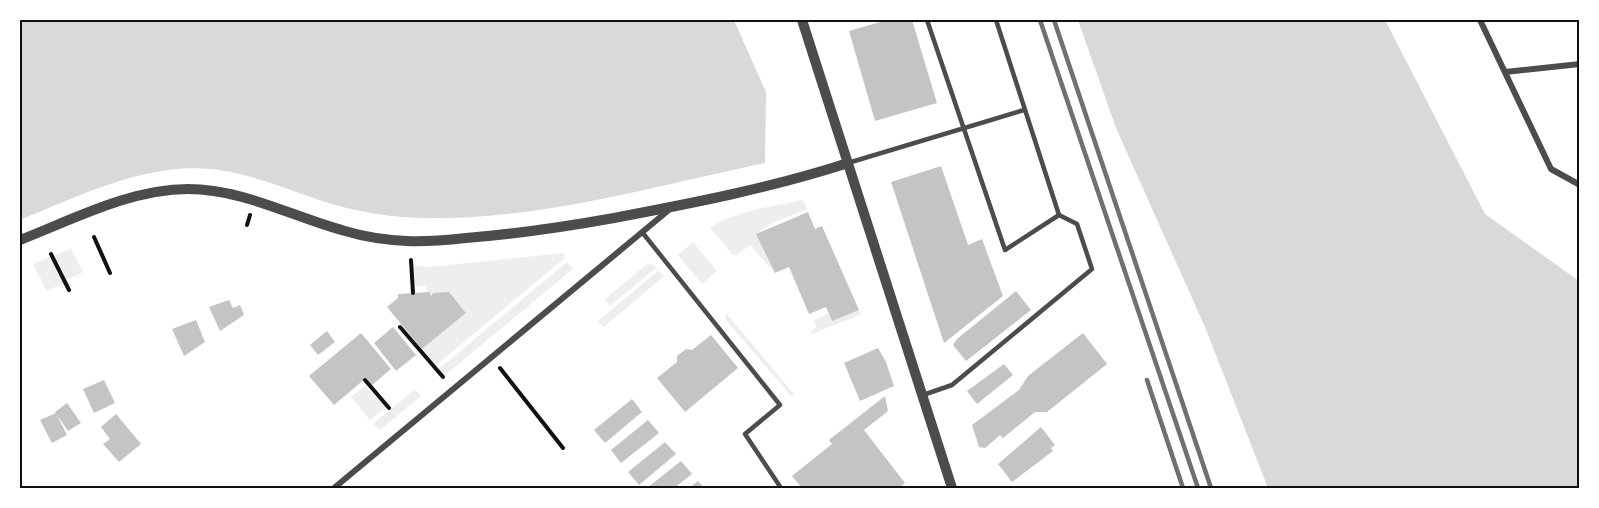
<svg xmlns="http://www.w3.org/2000/svg" width="1599" height="508" font-family="Cabin,sans-serif">
	<style>
		.green { fill: #eee }
		.water { fill: #d9d9d9 }
		.building { fill: #c4c4c4 }
		.lines { fill: none; stroke-linecap: round; stroke-linejoin: round }
		.path { stroke: #111; stroke-width: 4 }
		.service { stroke: #4c4c4c; stroke-width: 4.5 }
		.minor { stroke: #4c4c4c; stroke-width: 6 }
		.tertiary { stroke: #4c4c4c; stroke-width: 10 }
		.rail { stroke: #707070; stroke-width: 4.5 }
		.neatline { fill: none; stroke: #111; stroke-width: 2 }
	</style>
	<rect width="100%" height="100%" fill="#fff"/>
	<path class="green" d="M802 200 808 209 774 222 756 234 775 273 750 245 737 255H733L710 228C735 210 773 207 802 200Z
		M693 242 717 271 702 284 678 255Z
		M71 249 83 272 67 280 55 255Z
		M563 253 565 258 435 366 422 349 466 313 449 292 433 293 430 297 425 286H415L414 266 431 267Z
		M50 257 64 283 47 291 33 264Z
		M567 262 573 269 444 376 439 369Z
		M648 263 657 267 610 306 605 299Z
		M659 270 664 276 604 327 598 321Z
		M859 310 862 314 809 335 817 326 813 321 829 313 832 321Z
		M726 313 794 394 792 397 725 319Z
		M365 386 386 407 370 420 351 397Z
		M415 389 421 396 380 430 373 424Z"/>
	<path class="water" d="M20 20H734L766 92 765 163C658 185 540 220 430 218 392 218 356 212 319 200 286 189 254 175 219 170 151 160 81 195 20 220Z
		M1078 20H1385L1485 214 1579 281V488H1268L1205 327 1116 128Z"/>
	<path class="building" d="M887 20H912L937 103 875 121 849 31Z
		M941 166 968 245 982 239 1003 296 944 343 891 182Z
		M808 212 815 229 822 226 859 310 832 321 826 307 809 314 789 267 775 273 756 234Z
		M1016 291 1031 310 966 361 953 345 957 339Z
		M430 292V297L433 293 449 292 466 313 422 349 387 307 398 298V294Z
		M229 300 233 308 240 305 244 315 220 331 209 307Z
		M196 320 205 342 184 356 172 329Z
		M393 327 416 355 396 371 374 343Z
		M327 331 335 342 318 355 310 345Z
		M361 333 391 369 372 385 366 378 334 405 309 376Z
		M1083 333 1107 364 1047 412H1035L1003 438 1000 435 985 448 979 447 972 425 1019 390 1028 376Z
		M711 335 738 368 685 412 657 378 677 362V356L686 349 692 350Z
		M878 348 886 362 894 386 860 401 844 363Z
		M1004 364 1013 375 977 404 967 391Z
		M104 380 115 403 94 413 83 389Z
		M885 396 888 411 864 430 905 483 899 488H802L792 476 832 444 829 440Z
		M632 399 642 412 605 443 594 430Z
		M67 403 81 423 68 431 55 412Z
		M56 413 67 435 52 443 40 420Z
		M116 414 141 444 119 462 103 444 110 439 101 427Z
		M648 420 659 433 621 463 611 450Z
		M1041 427 1055 445 1051 448 1053 451 1012 482 998 464Z
		M665 442 676 454 639 485 628 472Z
		M681 461 692 474 674 488H647Z
		M698 481 704 488H689Z"/>
	<g class="lines">
		<path class="path" d="M247 225 250 215
			M94 237 110 273
			M51 254 69 290
			M411 260 413 293
			M400 327 443 377
			M500 368 563 448
			M365 380 389 408"/>
		<path class="service" d="M927 20 1005 250 1059 215 996 20
			M848 163 1024 110
			M642 232 780 405 745 434 781 488
			M923 395 952 385 1092 269 1077 224 1059 215"/>
		<path class="minor" d="M1480 20 1551 169 1580 185
			M1505 72 1580 64
			M334 488 670 209"/>
		<path class="tertiary" d="M802 20 952 488
			M20 240C72 220 130 189 188 189 243 189 293 217 345 231 365 237 386 240 407 241 426 242 447 240 466 238 516 234 564 227 614 218 693 203 771 188 848 163"/>
		<path class="rail" d="M1040 20 1198 488
			M1054 20 1211 488
			M1147 380 1183 488"/>
	</g>
	<rect width="1599" height="508" fill="none" stroke="#ffffff" stroke-width="42"/>
	<rect x="21" y="21" width="1557" height="466" class="neatline"/>
</svg>
